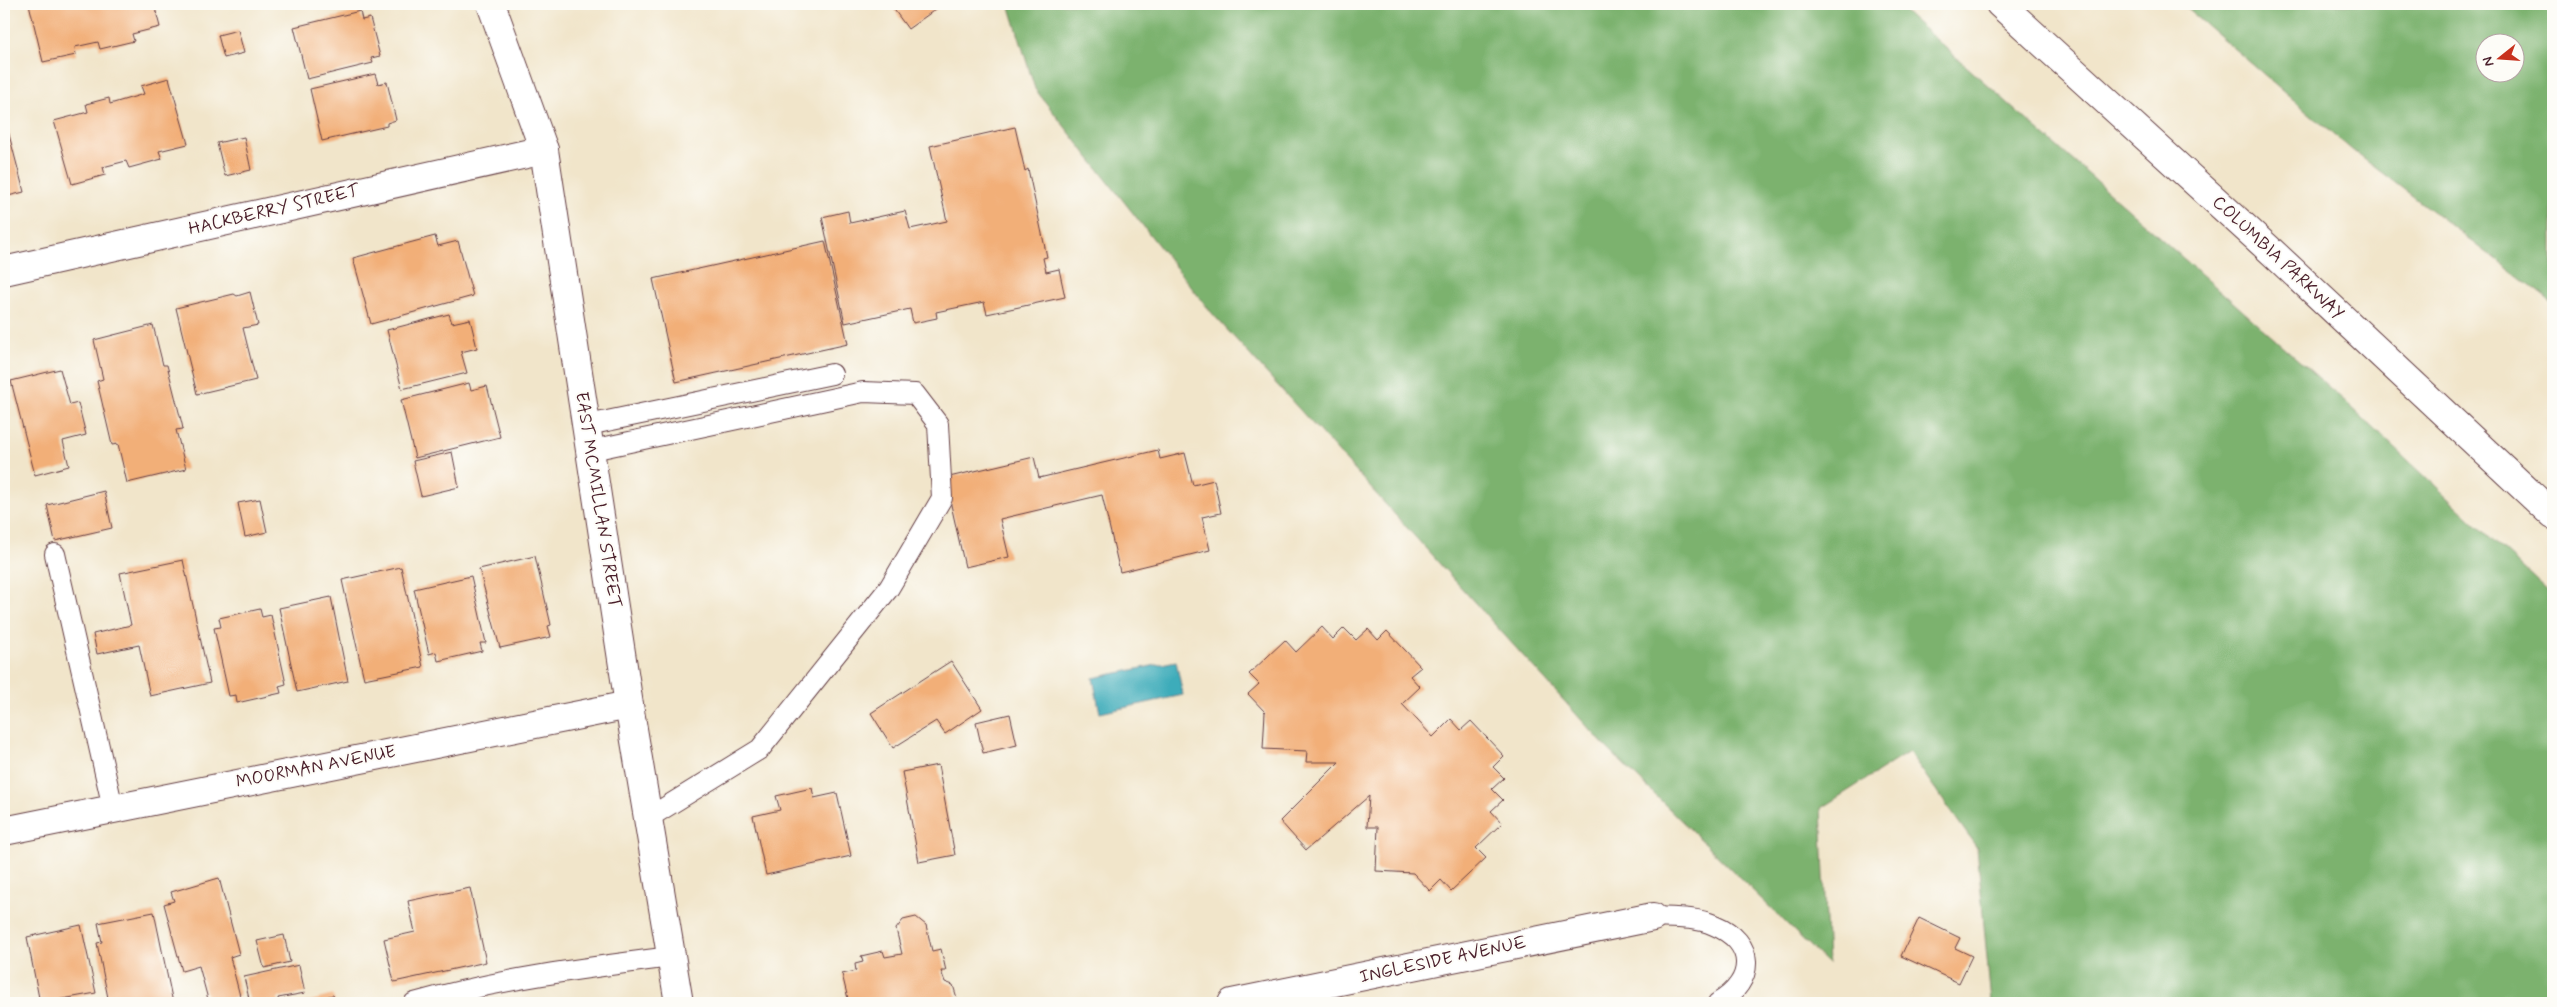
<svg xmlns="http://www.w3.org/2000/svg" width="2557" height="1007" font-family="Mynerve,sans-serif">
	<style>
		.forest { fill: #7cb26e; stroke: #63684c; fill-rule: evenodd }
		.water { fill: #3dacba; stroke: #446672 }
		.building { fill: #f2af78 }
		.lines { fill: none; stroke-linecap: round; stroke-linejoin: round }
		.service-casing { stroke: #633d43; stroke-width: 22 }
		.minor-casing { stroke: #633d43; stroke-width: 30 }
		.tertiary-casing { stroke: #633d43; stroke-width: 30 }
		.trunk-casing { stroke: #633d43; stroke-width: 30 }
		.service { stroke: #fff; stroke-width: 20 }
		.minor { stroke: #fff; stroke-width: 28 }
		.tertiary { stroke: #fff; stroke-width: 28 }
		.trunk { stroke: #fff; stroke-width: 28 }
		.labels { text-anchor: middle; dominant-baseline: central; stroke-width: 4; stroke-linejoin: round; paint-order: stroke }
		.street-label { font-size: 18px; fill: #4a1f2b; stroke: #fdfcf7 }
	</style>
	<rect width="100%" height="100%" fill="#fdfcf7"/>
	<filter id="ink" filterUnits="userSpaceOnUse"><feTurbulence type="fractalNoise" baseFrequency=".02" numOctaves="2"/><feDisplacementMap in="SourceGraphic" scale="10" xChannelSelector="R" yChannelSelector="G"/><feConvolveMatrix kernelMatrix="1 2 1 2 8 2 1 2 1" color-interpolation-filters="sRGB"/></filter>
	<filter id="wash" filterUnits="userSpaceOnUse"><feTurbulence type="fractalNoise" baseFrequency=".0096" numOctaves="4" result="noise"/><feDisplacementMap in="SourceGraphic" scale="20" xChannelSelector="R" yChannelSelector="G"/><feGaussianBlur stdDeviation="1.12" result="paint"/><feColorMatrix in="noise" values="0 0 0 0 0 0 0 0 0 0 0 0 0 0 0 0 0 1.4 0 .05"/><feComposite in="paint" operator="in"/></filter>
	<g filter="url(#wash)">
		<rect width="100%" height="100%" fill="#f1e5ca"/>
		<path class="forest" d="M1009 4H1896L2348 404 2553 596V1003H1991L1977 848 1909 752 1821 808 1828 964 1605 746 1211 312 1035 89Z
			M2182 4H2553V303L2352 150ZM2484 42H2514V72H2484Z"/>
		<path class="water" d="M1176 661 1183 695 1100 713 1093 678Z"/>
		<g id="blocks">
			<path class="building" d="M29 4H154L160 27 132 34 134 41 100 49 98 42 75 47 76 55 43 62Z
				M890 4H943L908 29Z
				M360 11 362 20 370 18 380 56 371 58 373 63 307 79 294 27Z
				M238 30 244 53 224 58 218 35Z
				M375 74 378 84 387 82 396 120 387 123V126L322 141 310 89Z
				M169 78 188 144 159 151 162 159 129 168 126 161 103 167 105 175 72 184 54 121 88 112 86 104 109 98 110 104 144 94 141 86Z
				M7 127 24 192 4 197V128Z
				M1015 127 1025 171 1028 169 1047 257 1043 258 1046 272 1059 269 1065 297 987 314 984 302 936 312 937 318 913 323 910 309 845 323 822 217 848 211 850 223 905 211 910 229 947 221 930 146Z
				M244 137 251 170 225 176 217 143Z
				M435 236 438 246 458 241 473 296 371 324 353 258Z
				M825 241 848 344 676 382 653 279Z
				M250 292 258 325 243 328 256 380 197 394 176 308 234 294 237 296Z
				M449 314 452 323 470 319 477 348 461 352 467 373 402 389 387 330Z
				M153 325 163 365H167L182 424 183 429 176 430 186 469 127 483 118 444 112 445 97 381 103 379 94 340Z
				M60 369 70 405 78 403 86 435 63 441 69 466 35 475 11 381Z
				M469 383 471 390 487 386 500 437 415 458 401 400Z
				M1158 450 1160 459 1185 453 1193 485 1214 480 1221 513 1202 517 1210 550 1120 572 1102 495 1000 519 1009 557 965 567 945 478 1034 457 1039 478Z
				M452 452 459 487 421 496 413 461Z
				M104 491 112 528 55 541 47 505Z
				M260 499 267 532 245 537 238 503Z
				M535 556 551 625 548 626 551 637 500 648 479 569Z
				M183 560 210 683 150 696 139 645 97 654 93 634 131 625 120 573Z
				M401 567 423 667 364 679 342 580Z
				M471 576 486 643H480L482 651 438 661 436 652 429 654 414 589Z
				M331 597 348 681 297 692 279 608Z
				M260 609 262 617 271 615 286 684 279 686 281 693 237 703 236 695 229 696 214 628 221 627 219 618Z
				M1322 627 1333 639 1344 628 1356 640 1368 629 1378 640 1387 631 1421 667 1410 676 1420 687 1402 704 1433 737 1451 719 1461 730 1471 721 1504 756 1493 767 1504 778 1492 789 1503 800 1491 811 1502 823 1476 848 1486 858 1451 891 1441 880 1430 891 1413 873 1376 871 1378 827H1367L1369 796 1306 850 1280 821 1339 762H1306L1307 751 1263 749 1265 712 1248 694 1259 684 1249 674 1285 640 1296 652Z
				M951 661 982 709 945 734 936 721 893 748 871 713Z
				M1010 714 1017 745 983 753 976 722Z
				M938 765 955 855 919 862 902 772Z
				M812 788 814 798 837 793 851 856 766 875 753 816 780 810 776 796Z
				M219 878 239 954 230 957 240 996 209 1003 199 966 182 971 164 904 174 901 171 892Z
				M470 888 486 962 394 982 384 939 415 932 408 901Z
				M154 912 173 1003H109L97 943 102 942 98 923Z
				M916 917 926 925 932 951 941 949 946 971H941L945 982 953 985 957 998 949 1003H849L842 974 856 971 855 964 863 962 861 956 883 951 885 957 902 954 896 929 903 920Z
				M1919 918 1960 938 1955 948 1972 956 1959 983 1901 956Z
				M81 925 96 993 40 1003 27 937Z
				M284 935 290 962 264 968 257 941Z
				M299 965 305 993 278 998 279 1003H250L244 977Z
				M333 995 335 1003H303Z"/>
		</g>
	</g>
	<g filter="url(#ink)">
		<use href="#blocks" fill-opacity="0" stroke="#633d43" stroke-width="1"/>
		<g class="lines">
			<defs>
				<path id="service" d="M588 425 832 374
					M592 450 863 392 915 394 938 424 942 498 889 588 760 749 648 818
					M55 554 113 808
					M1653 917C1674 918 1695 917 1714 925 1756 942 1756 981 1718 1003
					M414 1003C498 979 584 968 671 957"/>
				<path id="minor" d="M4 271 544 150
					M4 831 629 705
					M1232 1003 1653 917"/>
				<path id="tertiary" d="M491 4 544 150 629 705 679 1003"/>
				<path id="trunk" d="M2000 4 2271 251 2553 515"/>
			</defs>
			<use href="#service" class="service-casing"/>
			<use href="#minor" class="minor-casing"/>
			<use href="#tertiary" class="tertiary-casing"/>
			<use href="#trunk" class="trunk-casing"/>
			<use href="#service" class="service"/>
			<use href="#minor" class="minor"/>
			<use href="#tertiary" class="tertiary"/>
			<use href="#trunk" class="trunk"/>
		</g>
	</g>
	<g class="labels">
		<g class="street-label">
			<text transform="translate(274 210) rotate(-13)">HACKBERRY STREET</text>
			<text transform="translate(2278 258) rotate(43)">COLUMBIA PARKWAY</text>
			<text transform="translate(598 500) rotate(81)">EAST MCMILLAN STREET</text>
			<text transform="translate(316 767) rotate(-11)">MOORMAN AVENUE</text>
			<text transform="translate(1443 960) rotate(-12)">INGLESIDE AVENUE</text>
		</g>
	</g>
	<rect width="2557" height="1007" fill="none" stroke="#fdfcf7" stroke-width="20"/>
	<g transform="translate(2500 58) rotate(253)"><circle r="24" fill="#fdfcf7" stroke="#b5a4a5"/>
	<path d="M0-4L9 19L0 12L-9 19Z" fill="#c8321e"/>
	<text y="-8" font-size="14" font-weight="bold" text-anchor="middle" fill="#4a1f2b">N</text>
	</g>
</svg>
